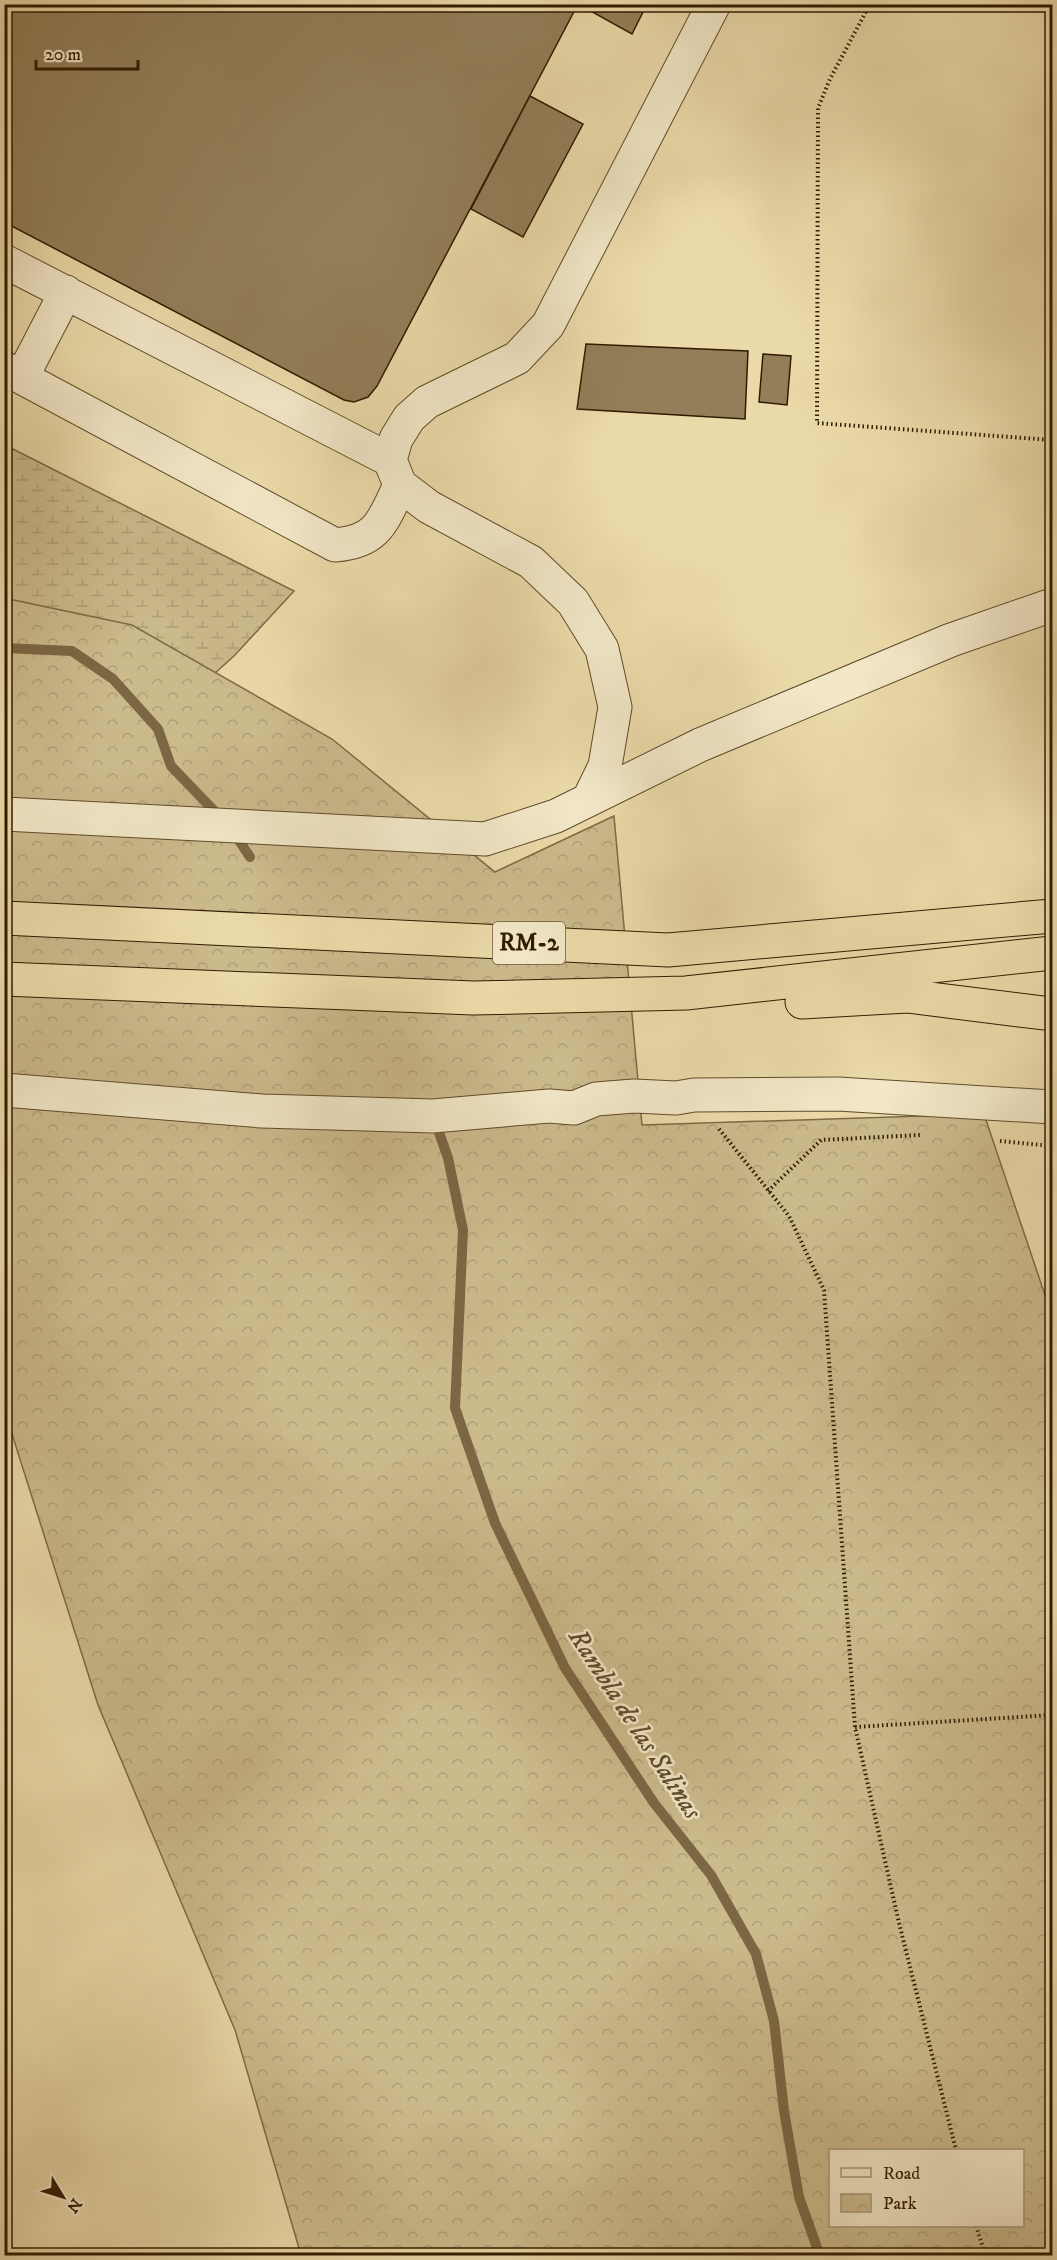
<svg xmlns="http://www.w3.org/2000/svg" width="1057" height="2260" font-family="'IM FELL DW Pica',serif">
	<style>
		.wetland { fill: url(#wetland-marsh); stroke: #7e6a46; stroke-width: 1.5 }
		.park { fill: url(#park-crowns); stroke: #7e6a46; stroke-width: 1.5; fill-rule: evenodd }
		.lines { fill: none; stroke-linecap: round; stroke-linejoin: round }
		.stream { stroke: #7b6743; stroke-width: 10 }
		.building { fill: #927e58; stroke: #311b00; stroke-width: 1.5 }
		.minor-casing { stroke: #604b2a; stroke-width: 35 }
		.highway-casing { stroke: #311b00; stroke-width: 35 }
		.path { stroke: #311b00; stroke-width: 4; stroke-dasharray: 1.5 3; stroke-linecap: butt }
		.minor { stroke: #f2e7c7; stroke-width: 33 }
		.highway { stroke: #ebdaa9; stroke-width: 33 }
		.labels { text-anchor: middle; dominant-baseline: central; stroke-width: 5; stroke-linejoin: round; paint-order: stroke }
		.shield { fill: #f2e7c7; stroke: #6b583c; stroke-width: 1.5 }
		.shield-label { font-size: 24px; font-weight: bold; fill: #311b00 }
		.water-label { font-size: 27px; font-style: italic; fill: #624d2d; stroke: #f2e7c7 }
	</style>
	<defs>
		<pattern id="wetland-marsh" width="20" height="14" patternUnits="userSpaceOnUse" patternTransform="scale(1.5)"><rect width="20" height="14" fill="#cbba8c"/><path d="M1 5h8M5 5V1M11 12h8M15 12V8" fill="none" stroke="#af9f77"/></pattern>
		<pattern id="park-crowns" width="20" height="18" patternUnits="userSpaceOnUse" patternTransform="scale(1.5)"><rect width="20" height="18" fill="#cbba8c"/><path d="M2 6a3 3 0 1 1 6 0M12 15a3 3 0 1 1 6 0" fill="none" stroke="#af9f77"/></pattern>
	</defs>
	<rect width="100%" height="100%" fill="#ebdaa9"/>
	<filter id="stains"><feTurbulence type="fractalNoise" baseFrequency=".00333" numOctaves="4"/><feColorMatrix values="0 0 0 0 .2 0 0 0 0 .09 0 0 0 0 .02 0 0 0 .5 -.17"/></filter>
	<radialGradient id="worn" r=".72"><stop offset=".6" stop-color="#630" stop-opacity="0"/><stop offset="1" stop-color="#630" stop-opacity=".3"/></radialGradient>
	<path class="wetland" d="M5 445 294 591 235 655 183 702 5 791Z"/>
	<path class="park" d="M4 598 132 625 332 739 495 872 614 816 642 1125 984 1114 1052 1316V2255H301L235 2030 98 1705 5 1412ZM830 2150H1022V2226H830Z"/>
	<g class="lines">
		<path class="stream" d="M4 648 72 651 113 679 158 729 171 766 222 819
			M234 833 250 857
			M435 1121 448 1158 463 1230 455 1408 495 1523 565 1668 654 1803 711 1875 756 1954 774 2021 784 2111 799 2197 820 2256"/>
	</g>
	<path class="building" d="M4 4H578L377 386 368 397 354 402 344 400 4 222Z
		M578 4H647L632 34Z
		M530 96 583 124 523 237 471 209Z
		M586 344 748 351 745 419 577 409Z
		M763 354 791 356 787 405 759 402Z"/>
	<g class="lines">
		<defs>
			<path id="minor" d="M4 261 390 460
				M4 368 335 545C378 542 383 521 400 485
				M22 377 66 292
				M589 799 605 766 615 707 602 649 573 602 531 562 429 507 400 485 390 460 396 439 409 418 427 402 517 358 548 325 714 4
				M4 814 485 839 556 816 700 745 951 640 1052 605
				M4 1090 262 1111 433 1116 549 1106 574 1108 596 1099 634 1096 676 1098 694 1095 838 1094 1052 1107"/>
			<path id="highway" d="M4 918 668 950 1052 916
				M4 979 473 998 686 993 1052 953
				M802 1002 907 996 1052 1014"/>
		</defs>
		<use href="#minor" class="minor-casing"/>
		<use href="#highway" class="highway-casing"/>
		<path class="path" d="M870 4 830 79 818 108 817 423 1052 440
			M719 1129 789 1216 824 1290 855 1727 899 1923 956 2150
			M1000 1141 1052 1146
			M768 1191 821 1140 920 1135
			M855 1727 1052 1715
			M976 2226 986 2256"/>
		<use href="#minor" class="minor"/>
		<use href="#highway" class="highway"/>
	</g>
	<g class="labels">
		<rect class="shield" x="493" y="922" width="72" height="42" rx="4.5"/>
		<g class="shield-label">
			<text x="529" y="943">RM-2</text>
		</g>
		<g class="water-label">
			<text transform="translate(635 1724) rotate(57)">Rambla de las Salinas</text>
		</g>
	</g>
	<rect width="1057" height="2260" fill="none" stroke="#ebdaa9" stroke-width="24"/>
	<rect x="6" y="6" width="1045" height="2248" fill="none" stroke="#311b00" stroke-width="3"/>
	<rect x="12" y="12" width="1033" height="2236" fill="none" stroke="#311b00" stroke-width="1.5"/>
	<rect x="829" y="2149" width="195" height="78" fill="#f2e7c7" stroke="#a59577" stroke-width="1.5"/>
	<rect x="841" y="2168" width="30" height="9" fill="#f2e7c7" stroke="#a59577" stroke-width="1.5"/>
	<text x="883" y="2179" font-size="18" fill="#311b00">Road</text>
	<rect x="841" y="2194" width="30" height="18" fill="url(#park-crowns)" stroke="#a59577" stroke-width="1.5"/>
	<text x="883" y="2209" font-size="18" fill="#311b00">Park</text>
	<g transform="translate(63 2197) rotate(128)" stroke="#f2e7c7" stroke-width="4.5" paint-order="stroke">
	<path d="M0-4.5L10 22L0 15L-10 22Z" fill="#311b00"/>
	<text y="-9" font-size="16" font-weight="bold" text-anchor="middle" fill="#311b00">N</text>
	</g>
	<path d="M36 60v9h102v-9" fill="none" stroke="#311b00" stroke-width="3"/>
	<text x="45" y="60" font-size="18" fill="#311b00" stroke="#f2e7c7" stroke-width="4.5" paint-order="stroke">20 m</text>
	<rect width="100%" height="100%" filter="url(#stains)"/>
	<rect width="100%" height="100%" fill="url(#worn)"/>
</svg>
